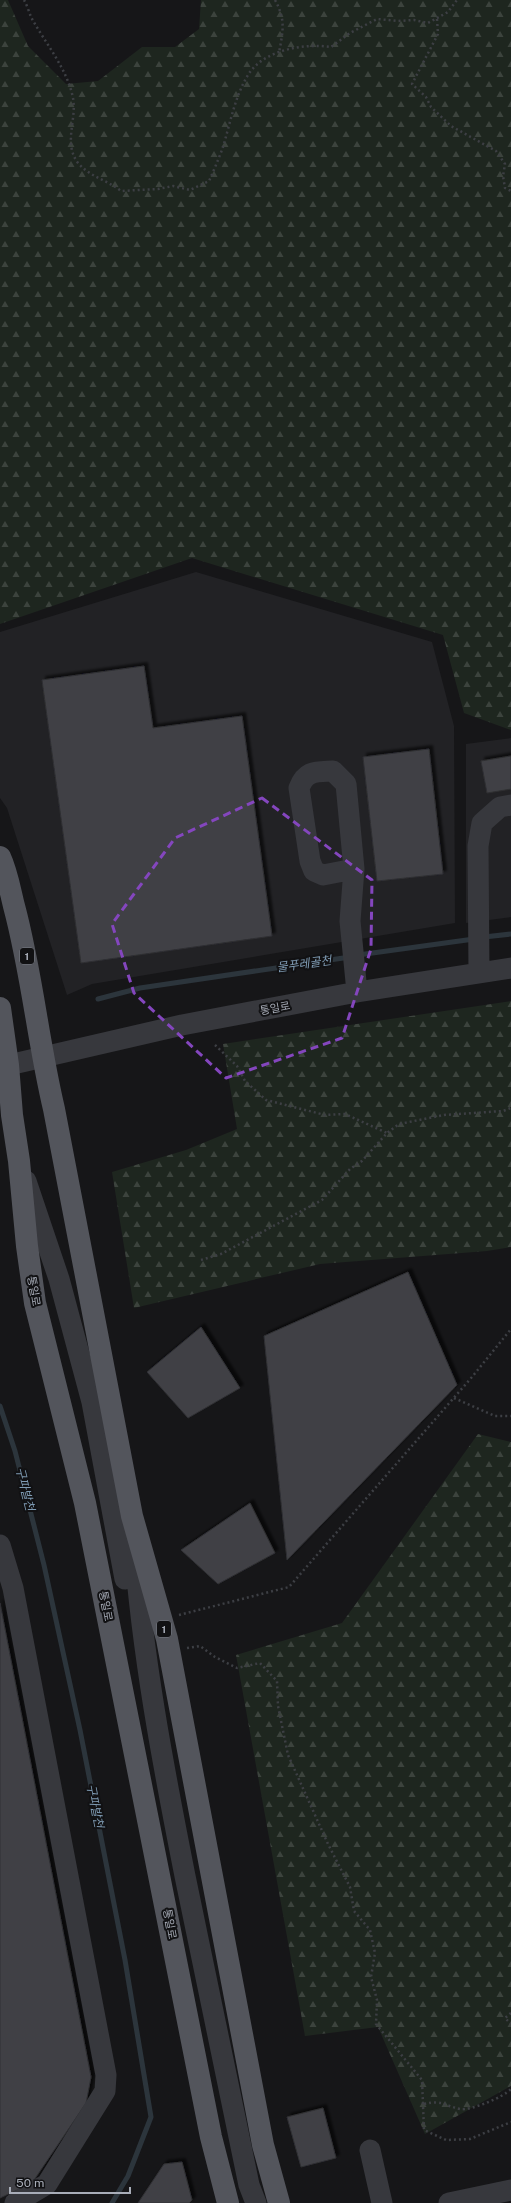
<svg xmlns="http://www.w3.org/2000/svg" width="511" height="2203" font-family="'Public Sans','Noto Sans KR',sans-serif">
	<style>
		.built { fill: #222225 }
		.forest { fill: url(#forest-firs) }
		.lines { fill: none; stroke-linecap: round; stroke-linejoin: round }
		.stream { stroke: #2c353c; stroke-width: 5 }
		.building { fill: #404145; stroke: #303034; filter: url(#shadow) }
		.path { stroke: #3d3f44; stroke-width: 2.5; stroke-dasharray: 2 3; stroke-linecap: butt }
		.minor { stroke: #37383d; stroke-width: 21 }
		.major { stroke: #53555c; stroke-width: 22 }
		.marked { fill: none; stroke: #8446be; stroke-width: 3; stroke-dasharray: 8 5; stroke-linejoin: round }
		.labels { text-anchor: middle; dominant-baseline: central; stroke-width: 4; stroke-linejoin: round; paint-order: stroke }
		.shield { fill: #111113; stroke: #7b7e86; stroke-width: 1 }
		.shield-label { font-size: 10px; font-weight: bold; fill: #a8adb8 }
		.street-label { font-size: 11px; fill: #a8adb8; stroke: #111113 }
		.water-label { font-size: 12px; font-style: italic; fill: #7f9bb3; stroke: #111113 }
	</style>
	<defs>
		<pattern id="forest-firs" width="22" height="20" patternUnits="userSpaceOnUse"><rect width="22" height="20" fill="#1e261f"/><path d="M5 1l3.5 6h-7zM16 11l3.5 6h-7z" fill="#3c433d"/></pattern>
		<filter id="shadow"><feDropShadow dx="3.5" dy="-3.5" stdDeviation="1" flood-color="#0009"/></filter>
	</defs>
	<rect width="100%" height="100%" fill="#161618"/>
	<path class="built" d="M196 572 432 642 454 726 455 923 92 984 67 995 7 808 0 798V632Z
		M511 738V917L466 923V744Z"/>
	<path class="forest" d="M0 0H8L28 46 66 84 98 81 142 47H175L199 29 201 0H511V730L464 713 443 635 192 558 0 624Z
		M511 1001V1247L487 1251 320 1264 134 1308 112 1172 186 1150 237 1129 223 1044Z
		M478 1434 511 1442V2086L425 2134 378 2027 305 2036 236 1655 342 1623Z"/>
	<g class="lines">
		<path class="stream" d="M484 937 511 934
			M358 955 474 939
			M98 999 140 988 350 957
			M0 1406 15 1451 44 1565 80 1730 125 1960 151 2117 128 2176 112 2203"/>
	</g>
	<path class="building" d="M144 666 153 728 242 716 272 936 81 963 42 680Z
		M429 749 443 874 377 881 363 757Z
		M511 756V789L487 793 481 761Z
		M408 1272 457 1385 287 1560 264 1336Z
		M201 1327 240 1388 188 1418 147 1372Z
		M250 1503 275 1553 218 1584 181 1550Z
		M0 1603 91 2077 86 2103 32 2183 0 2198Z
		M323 2108 336 2158 301 2167 287 2117Z
		M182 2162 192 2200 189 2203H138L164 2164Z"/>
	<g class="lines">
		<path class="path" d="M24 0C27 5 29 12 31 17 45 43 67 68 73 98 77 120 63 143 78 163 90 177 107 180 121 191L158 189 173 186 190 190 209 181C214 170 219 158 223 147 230 124 235 96 248 75 263 50 304 43 331 47L350 33 377 19 398 21 414 20 428 23 448 12 457 0
			M275 0C286 20 283 31 279 53
			M437 19 438 34 412 84 426 97 431 107 451 126 496 151 505 164 503 176 505 188 511 191
			M215 1045 237 1066 245 1081 266 1100 325 1115 345 1114 387 1133
			M201 1260 221 1254 322 1200 350 1169 362 1161 387 1133 399 1124 444 1115 503 1111 511 1108
			M454 1398 495 1416H511
			M179 1615 289 1587 472 1377 511 1329
			M187 1648 200 1646 215 1657 237 1668 260 1663 277 1681 278 1706 288 1755 328 1844 350 1887 354 1911 370 1930 375 1953 371 1977 377 2000 376 2024 422 2080 424 2130 446 2140 470 2139 511 2122
			M511 2013 505 2018 511 2024
			M424 2104C444 2100 442 2105 460 2109 470 2111 504 2097 511 2089"/>
		<path class="minor" d="M354 869 323 875 314 871 310 861 299 788C306 770 316 772 333 771L346 784 354 869 350 921 357 992
			M479 973 478 846 482 823 500 807 511 805
			M0 1067 182 1025 357 992 511 968
			M26 1181 59 1279 92 1402 125 1579
			M134 1542C142 1654 163 1765 185 1876 206 1979 227 2082 249 2185L256 2203
			M0 1545 13 1588 106 2075 105 2091 47 2184 15 2203
			M370 2150 382 2203
			M449 2203 511 2190"/>
		<path class="major" d="M0 857C7 872 10 890 14 906 32 973 38 1042 54 1109L132 1516 167 1639 263 2145 279 2203
			M0 1008 8 1065 12 1115 19 1161 27 1246 35 1303 85 1503 211 2137 228 2203"/>
	</g>
	<path class="marked" d="M262 798 372 880 371 949 342 1038 226 1078 134 993 112 924 175 838Z"/>
	<g class="labels">
		<g class="shield">
			<rect x="20" y="948" width="14" height="16" rx="3"/>
			<rect x="157" y="1621" width="14" height="16" rx="3"/>
		</g>
		<g class="shield-label">
			<text x="27" y="956">1</text>
			<text x="164" y="1629">1</text>
		</g>
		<g class="street-label">
			<text transform="translate(275 1008) rotate(-11)">통일로</text>
			<text transform="translate(34 1291) rotate(80)">통일로</text>
			<text transform="translate(106 1606) rotate(79)">통일로</text>
			<text transform="translate(170 1924) rotate(79)">통일로</text>
		</g>
		<g class="water-label">
			<text transform="translate(304 964) rotate(-8)">물푸레골천</text>
			<text transform="translate(25 1489) rotate(76)">구파발천</text>
			<text transform="translate(95 1806) rotate(79)">구파발천</text>
		</g>
	</g>
	<path d="M10 2187v6h120v-6" fill="none" stroke="#a8adb8" stroke-width="2"/>
	<text x="16" y="2187" font-size="12" fill="#a8adb8" stroke="#111113" stroke-width="3" paint-order="stroke">50 m</text>
</svg>
